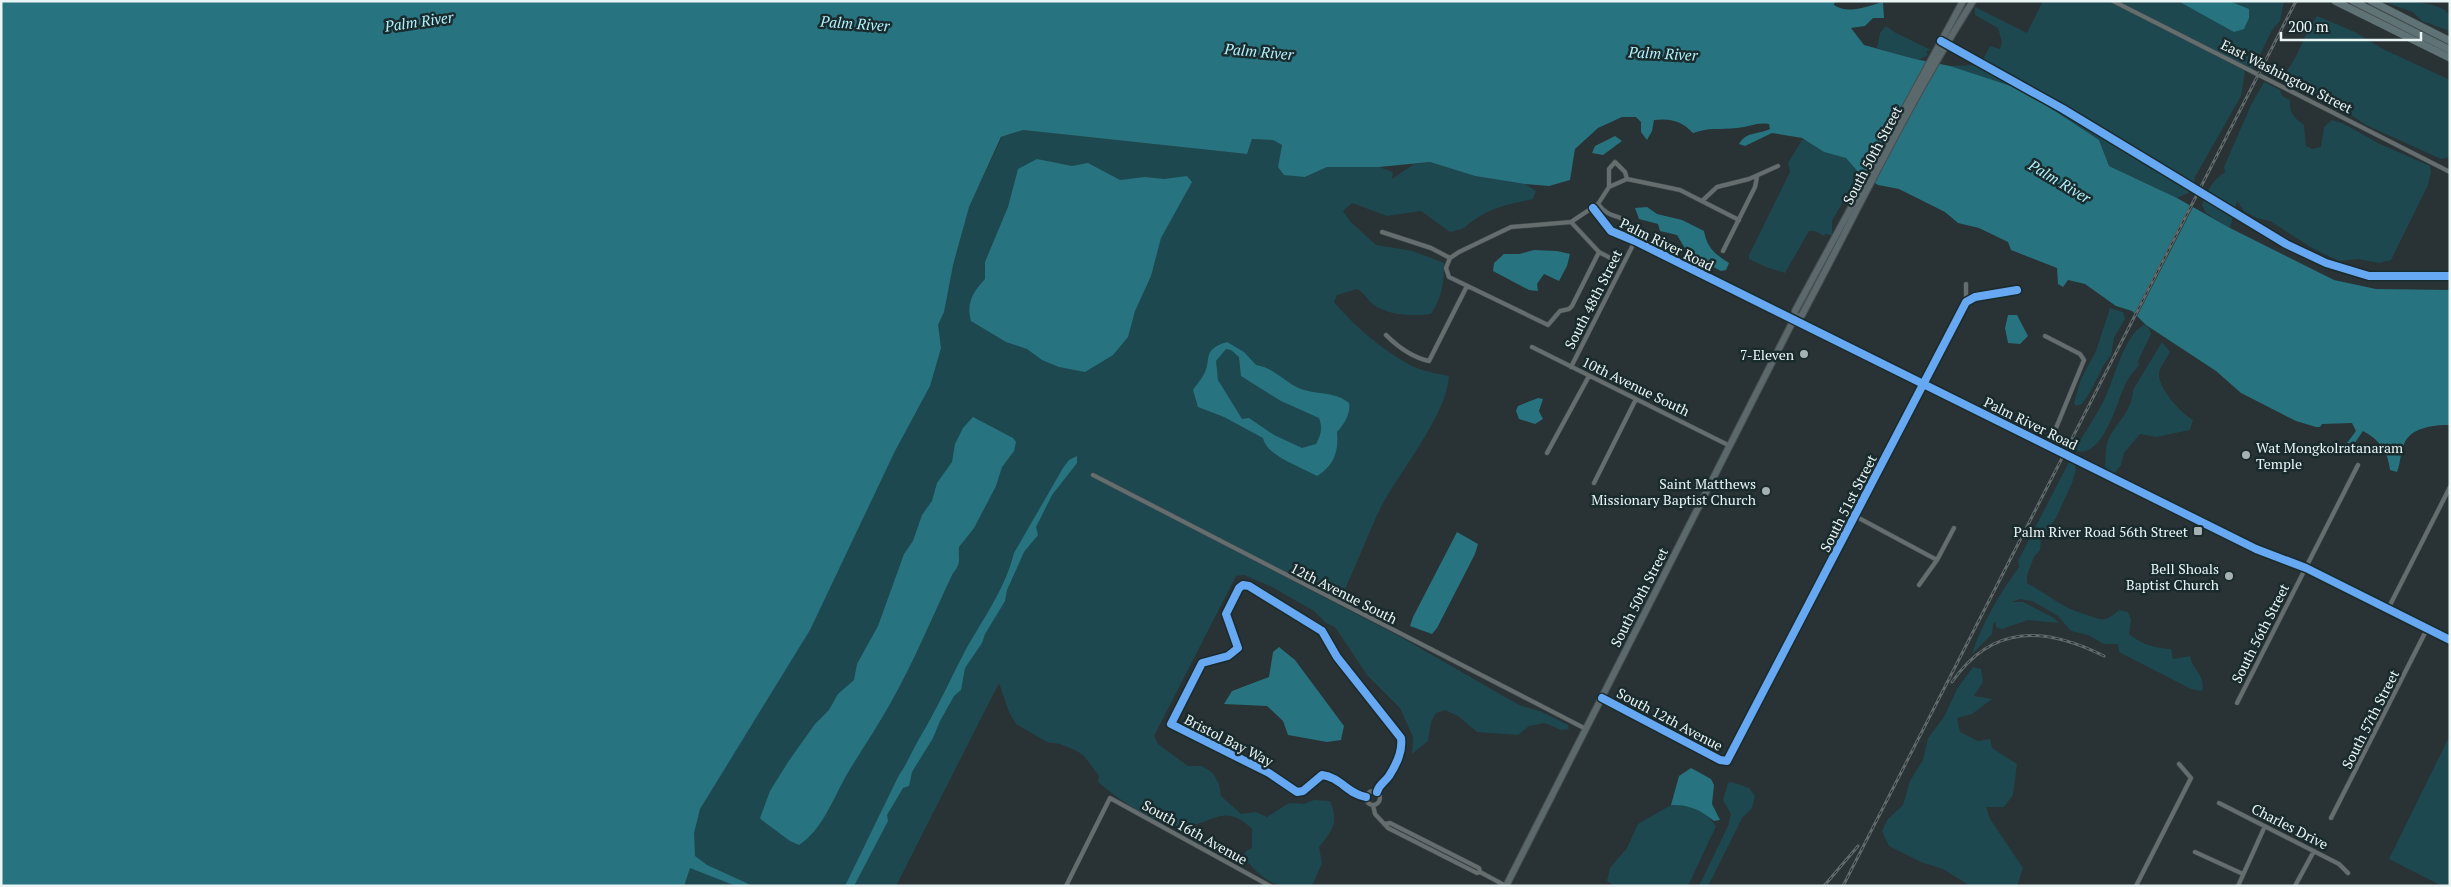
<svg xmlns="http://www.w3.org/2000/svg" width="2451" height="887" font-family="'PT Serif',serif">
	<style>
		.green { fill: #1e484f }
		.water { fill: #27737f; fill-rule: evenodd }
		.pier { fill: #293234 }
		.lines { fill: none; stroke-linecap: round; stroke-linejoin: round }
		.street-casing { stroke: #454e50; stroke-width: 5 }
		.secondary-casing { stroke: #454e50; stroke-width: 7 }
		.primary-casing { stroke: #454e50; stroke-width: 8 }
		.highway-casing { stroke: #454e50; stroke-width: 8 }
		.street { stroke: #656d6e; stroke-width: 4 }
		.secondary { stroke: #656d6e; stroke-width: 5.5 }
		.primary { stroke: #5c696c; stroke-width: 6 }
		.highway { stroke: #5f7275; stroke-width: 7 }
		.rail-casing { stroke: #62696a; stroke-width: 3 }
		.rail { stroke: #1a2b2e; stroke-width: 1; stroke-dasharray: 4; stroke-linecap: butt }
		.cycleway-casing { stroke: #1a2b2e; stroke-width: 11 }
		.cycleway { stroke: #66a8f1; stroke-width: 8 }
		.poi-dot { fill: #a6b1b2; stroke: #1a2b2e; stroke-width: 2 }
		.labels { text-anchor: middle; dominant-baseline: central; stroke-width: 5; stroke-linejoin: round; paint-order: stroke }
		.street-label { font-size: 14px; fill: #eaf5f6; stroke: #1a2b2e }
		.poi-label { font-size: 14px; fill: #eaf5f6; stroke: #1a2b2e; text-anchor: end }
		.water-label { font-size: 15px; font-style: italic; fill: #b1f1fc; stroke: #1a2b2e }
	</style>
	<rect width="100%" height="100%" fill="#293234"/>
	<path class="green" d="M2043 1H2111L2245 71 2241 96 2195 177 2193 191 2177 198 2109 166 2099 140 1999 83 1950 66 1980 65 1990 46 2000 49 2002 42 1998 28 1975 15V7L2027 33Z
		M2118 1H2284L2280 21 2272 30 2252 71Z
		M2382 1C2397 1 2441 0 2449 15 2451 19 2450 26 2450 31L2422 21 2413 12Z
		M2317 16 2355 32 2383 49 2450 80V157L2441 159 2366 125 2335 104 2306 89 2284 74C2300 57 2303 33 2317 16Z
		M1886 26 1896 33 1931 50 1926 51 1928 55 1918 60 1877 48 1880 33Z
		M2264 82 2280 90 2282 96 2290 100C2289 113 2294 118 2304 125L2306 146 2312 149 2321 147 2324 127 2332 120 2344 124 2380 144 2430 166 2431 172 2428 185 2391 260 2379 263 2358 259 2339 261 2312 248 2270 221 2257 218 2244 211 2237 201 2230 228 2206 213 2202 205C2207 192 2213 179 2225 172L2224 167 2251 105Z
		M1023 130 1247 154 1252 139 1273 140 1282 145 1278 167 1305 177 1327 167H1379L1393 172 1392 179 1414 164 1430 162 1475 176 1525 184 1536 191 1533 199C1514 203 1492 207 1477 218 1463 227 1469 228 1450 232L1421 211 1387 216 1352 203 1343 211 1351 222 1376 245 1413 251 1444 263C1444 282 1442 298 1431 314 1413 316 1390 316 1374 305 1367 300 1365 293 1357 289L1337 295 1334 302C1355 327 1389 356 1419 369 1428 372 1440 374 1449 376 1447 416 1397 474 1379 511 1367 537 1357 563 1345 589H1341L1335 601 1201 533 1406 640 1519 705 1542 712 1568 725 1569 729 1561 730 1545 723 1529 726 1518 735 1477 732 1458 716 1445 710 1436 713 1431 722 1428 741 1412 754 1413 737 1400 708 1367 675 1335 627 1326 623 1314 611 1272 587 1244 575 1236 576 1154 736 1158 744 1188 766H1202L1213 773 1219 784 1221 796 1241 814 1256 812 1267 817 1289 803 1304 804 1314 800 1330 801C1339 822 1333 830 1319 847L1322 863 1312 886C1273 886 1270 887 1243 857L1246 851 1252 848V829C1221 798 1209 831 1174 826 1153 824 1114 796 1098 782L1099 776 1084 756 1077 751 1060 744 1047 742 1016 724 1009 712 999 683 896 886H646L1002 137Z
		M1802 140H1805L1824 152 1846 158 1859 173 1832 221V235L1824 234 1826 237 1815 231H1809L1785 273 1766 267 1749 259V255L1790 172 1788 163Z
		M2110 308 2123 312 2125 319 2114 338 2111 355 2105 363 2090 392 2082 404 2076 406 2074 403 2081 379 2096 351Z
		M2144 325 2149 328 2151 334 2138 361 2139 365C2135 371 2130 375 2127 381 2117 399 2105 458 2076 451V446C2085 433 2093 420 2101 406 2113 386 2122 336 2144 325Z
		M2162 342 2170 352C2167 357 2160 368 2159 373 2158 389 2181 413 2193 420L2190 430 2156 437 2140 434 2124 453 2121 465 2114 474 2105 467C2106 458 2105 444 2110 436 2119 421 2133 408 2133 390Z
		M2069 462 2075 465 2076 470 2072 483 2056 518 2041 539 2040 550 2034 557 2027 575V583C2047 594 2062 608 2084 614 2101 619 2104 624 2119 610L2128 612 2131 620 2129 634C2141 644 2155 648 2171 649L2173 659 2190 656C2192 670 2206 675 2202 691L2191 689 2119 652 2118 644H2104L2088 635 2071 631 2057 615 2032 601 2020 599 2011 602H2023L2054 618 2059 623 2028 620 2002 629 1996 627V622L1993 624 1992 634 1972 654C1982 623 2000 593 2019 567L2018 561Z
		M1973 667 1981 669 1983 682 1974 696 1992 699 1972 714 1957 718 1960 732 1978 741 1990 739 1992 748 2017 764 2013 795 2004 807H1986L1990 819 2023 868 2017 886H1970L1943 869 1921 862 1889 846 1882 831 1888 819 1903 805 1910 781 1923 760 1928 738 1944 717 1957 689Z
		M2450 735V886H2442L2389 859Z
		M1732 782 1749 788 1755 796 1752 808 1742 818 1708 886H1699L1728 826 1731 814 1723 800 1728 783Z
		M1684 804 1706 814 1716 826 1688 886H1614L1607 881 1610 868 1627 848 1638 824 1671 805Z"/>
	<path class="water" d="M1 1H1835L1834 5C1848 15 1868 6 1883 2L1884 18H1873L1865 26 1851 28 1864 45 1915 59 1950 66 2023 90 2099 140 2109 166 2177 198 2230 228 2334 280 2376 289 2450 290V425C2434 425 2411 427 2404 444 2400 453 2401 462 2397 472L2390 470C2388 452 2380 440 2363 431L2354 444 2347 443 2356 431 2352 423 2322 424 2320 427H2316L2296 421 2241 393 2216 371 2146 325 2132 311 2116 306 2085 284 2068 280 2063 287 2058 284 2057 268 2011 250 2008 242 1979 228 1958 223 1945 212 1899 189 1878 185 1859 173 1846 158 1824 152 1802 138 1772 133 1745 146 1739 144C1747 131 1757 135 1770 129L1769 124C1757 122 1749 127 1737 128 1719 130 1710 127 1693 133 1682 121 1670 118 1654 120L1652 131 1647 140 1641 132V122L1636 117H1622L1598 128 1575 149 1570 180 1549 186 1525 184 1475 176 1430 162 1379 167H1327L1305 177 1284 175 1278 167 1282 145 1273 140 1252 139 1247 154 1023 130 1001 137 969 207 953 265 944 312 938 325 941 348 930 386 895 451 810 630 700 809 694 833 695 856 707 865 753 886H736L690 868 684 886H1Z
		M2178 1H2229L2249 9V18L2244 29 2234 32Z
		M1615 136 1622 141 1603 155 1592 153 1595 146Z
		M1037 159 1072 166 1088 163 1120 180 1145 177 1164 179 1187 176 1192 182 1161 238 1151 276 1135 311 1128 337 1113 355 1085 372 1059 367 1042 360 1027 349 1006 342 971 321C966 303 973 292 985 279V262L1008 207 1018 169Z
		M1647 207 1657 214 1682 220 1704 231C1707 248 1715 254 1729 263L1726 270 1721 271 1698 259 1686 250 1677 235 1660 231 1658 224 1639 219 1635 208Z
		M1534 250 1557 251 1570 254 1567 266 1559 281 1544 274 1537 284 1538 291 1529 290 1493 271 1494 263 1504 254H1519Z
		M2008 315H2017L2028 336 2020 344 2008 343 2005 328Z
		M1227 342 1244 352 1256 365C1275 368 1284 382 1301 389 1317 395 1335 391 1349 403 1351 413 1344 425 1337 432 1339 451 1334 466 1317 476 1302 467 1266 456 1263 438L1224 417 1198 407 1193 390C1196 385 1200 381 1203 376 1213 360 1200 350 1227 342ZM1226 349 1231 350 1239 357 1241 376 1281 401 1319 418C1323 428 1321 435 1316 444L1302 448 1274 435 1249 418 1242 419 1218 380 1216 361Z
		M1538 398 1543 399 1539 411 1543 419 1535 424 1519 419 1516 411 1518 406Z
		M973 417 1013 438 1016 442 1014 451 1002 467 996 486 974 528 959 547C958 559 962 563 953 573 932 617 914 662 890 704 876 729 860 752 846 776 833 799 822 830 799 845L790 841 763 821 760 818 770 791 788 762 815 724 829 710 838 694 854 680 857 664 878 626 904 554 913 541 922 515 932 501 937 483 952 462 955 444 963 428Z
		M1077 456V463L1052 495 1036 527 1038 535 1024 552 1007 590 1005 601 985 634 982 643 965 668 961 690 954 696 940 721 933 738 912 772 909 786 903 788 887 815 888 821 854 886H845L899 775C907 764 912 751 919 739 936 711 950 680 965 651 983 619 1005 589 1014 553L1063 468 1069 460Z
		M1457 532 1478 544 1475 554 1437 628 1432 634 1410 626 1413 617Z
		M1279 647 1295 660 1344 726 1341 740 1327 742 1288 735 1283 721 1267 706 1224 704 1232 691 1269 677 1273 652Z
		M1691 768 1711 779 1714 785 1712 804 1720 820 1714 821C1701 810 1688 804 1671 805L1679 776Z"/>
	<path class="pier" d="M2191 203 2194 205 2136 318 2133 316Z"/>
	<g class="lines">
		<defs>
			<path id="street" d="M2113 1 2450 172
				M1609 187V169L1615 162 1625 172 1627 179
				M1702 201 1717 187 1749 179 1778 166
				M1598 204C1609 219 1620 214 1626 222 1630 227 1632 235 1635 241
				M1593 208 1611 231 1635 241 1794 320
				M1571 222 1599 252 1614 260
				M1382 232 1431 248 1450 258
				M1723 251 1755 187 1757 177
				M1599 252 1572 306 1569 309 1560 311 1548 325 1449 277 1446 268 1450 258 1459 252 1511 227 1571 222 1598 204 1609 187 1627 179 1680 190 1739 220
				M1966 284V302
				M1386 335C1398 347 1411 357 1429 361L1467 286
				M2045 336 2080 354 2084 360 2049 445
				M1532 347 1730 446
				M1571 367 1635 241
				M1547 453 1589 376
				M1093 475 1586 729
				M1594 483 1636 399
				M1855 516 1937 560
				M1919 585 1937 560 1954 528
				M2388 609 2450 487
				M1602 698 1720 760 1727 761 1966 302 1975 297 2017 290
				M2237 703 2358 465
				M1366 798a7 7 0 1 1 14 0a7 7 0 1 1-14 0Z
				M1366 797C1349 795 1340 777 1322 775L1303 791 1297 792 1269 773 1171 724 1202 663 1228 656 1238 648 1226 614 1239 588 1243 585 1249 586 1322 631 1337 657 1401 738C1403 752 1396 765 1389 776 1384 783 1379 784 1377 792
				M2219 803 2339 864 2348 873
				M1373 805 1375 814 1388 828 1477 873 1480 872 1506 886
				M2331 818 2427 629
				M1384 824 1390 823 1479 868 1480 872
				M2195 852 2243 874
				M1066 886 1110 798 1270 886
				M2136 886 2191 778 2179 764
				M2238 886 2265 826
				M2295 886 2314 851"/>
			<path id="secondary" d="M1794 320 2256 549 2306 568 2450 640"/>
			<path id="primary" d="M1794 320 1795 311 1963 1
				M1506 886 1790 327 1794 320 1802 315C1858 210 1909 102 1973 1"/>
			<path id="highway" d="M2335 1 2450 58
				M2353 1 2450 50
				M2371 1 2450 41"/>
		</defs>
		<use href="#street" class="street-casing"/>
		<use href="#secondary" class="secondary-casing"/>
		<use href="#primary" class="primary-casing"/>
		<use href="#highway" class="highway-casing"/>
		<use href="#street" class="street"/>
		<use href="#secondary" class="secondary"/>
		<use href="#primary" class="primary"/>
		<use href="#highway" class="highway"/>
		<defs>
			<path id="rail" d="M1952 682C1993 623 2046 627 2104 656
				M1824 886 1858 846
				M1843 886 2296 1"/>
		</defs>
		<use href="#rail" class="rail-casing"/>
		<use href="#rail" class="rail"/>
		<defs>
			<path id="cycleway" d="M1941 41 2063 109 2286 244 2326 263 2369 276H2450
				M1593 208 1611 231 1635 241 2256 549 2306 568 2450 640
				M1602 698 1720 760 1727 761 1966 302 1975 297 2017 290
				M1366 797C1349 795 1340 777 1322 775L1303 791 1297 792 1269 773 1171 724 1202 663 1228 656 1238 648 1226 614 1239 588 1243 585 1249 586 1322 631 1337 657 1401 738C1403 752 1396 765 1389 776 1384 783 1379 784 1377 792"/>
		</defs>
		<use href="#cycleway" class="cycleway-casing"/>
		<use href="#cycleway" class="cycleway"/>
	</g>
	<g class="poi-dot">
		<circle cx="1804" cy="354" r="5"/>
		<circle cx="2246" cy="455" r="5"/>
		<circle cx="1766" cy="491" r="5"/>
		<rect x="2193" y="526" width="10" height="10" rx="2.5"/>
		<circle cx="2229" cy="576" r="5"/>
	</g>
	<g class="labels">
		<g class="street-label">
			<text transform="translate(2287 76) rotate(27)">East Washington Street</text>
			<text transform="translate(1872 155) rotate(-62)">South 50th Street</text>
			<text transform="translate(1667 244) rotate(26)">Palm River Road</text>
			<text transform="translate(1593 299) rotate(-63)">South 48th Street</text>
			<text transform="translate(1636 386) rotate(26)">10th Avenue South</text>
			<text transform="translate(2031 423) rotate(26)">Palm River Road</text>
			<text transform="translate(1848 503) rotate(-63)">South 51st Street</text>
			<text transform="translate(1344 593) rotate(27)">12th Avenue South</text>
			<text transform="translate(1639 597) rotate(-63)">South 50th Street</text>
			<text transform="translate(2260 633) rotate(-63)">South 56th Street</text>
			<text transform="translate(1670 719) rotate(28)">South 12th Avenue</text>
			<text transform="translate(2370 719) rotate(-63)">South 57th Street</text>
			<text transform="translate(1229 740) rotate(27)">Bristol Bay Way</text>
			<text transform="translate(2290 826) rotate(27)">Charles Drive</text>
			<text transform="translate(1195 832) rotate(29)">South 16th Avenue</text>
		</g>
		<g class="poi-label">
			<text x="1794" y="354">7-Eleven</text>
			<text x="2256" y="447" text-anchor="start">Wat Mongkolratanaram<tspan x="2256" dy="16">Temple</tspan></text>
			<text x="1756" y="483">Saint Matthews<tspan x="1756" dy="16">Missionary Baptist Church</tspan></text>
			<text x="2188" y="531">Palm River Road 56th Street</text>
			<text x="2219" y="568">Bell Shoals<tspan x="2219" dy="16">Baptist Church</tspan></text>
		</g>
		<g class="water-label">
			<text transform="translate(419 21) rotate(-8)">Palm River</text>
			<text transform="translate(855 23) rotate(4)">Palm River</text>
			<text transform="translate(1259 51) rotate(5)">Palm River</text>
			<text transform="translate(1663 53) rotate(3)">Palm River</text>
			<text transform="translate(2060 181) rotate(31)">Palm River</text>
		</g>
	</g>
	<rect width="2451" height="887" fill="none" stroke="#eaf5f6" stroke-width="5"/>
	<path d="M2281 32v8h140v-8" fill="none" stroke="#eaf5f6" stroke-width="2.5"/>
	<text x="2288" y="32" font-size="15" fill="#eaf5f6" stroke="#1a2b2e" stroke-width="4" paint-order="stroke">200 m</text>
</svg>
